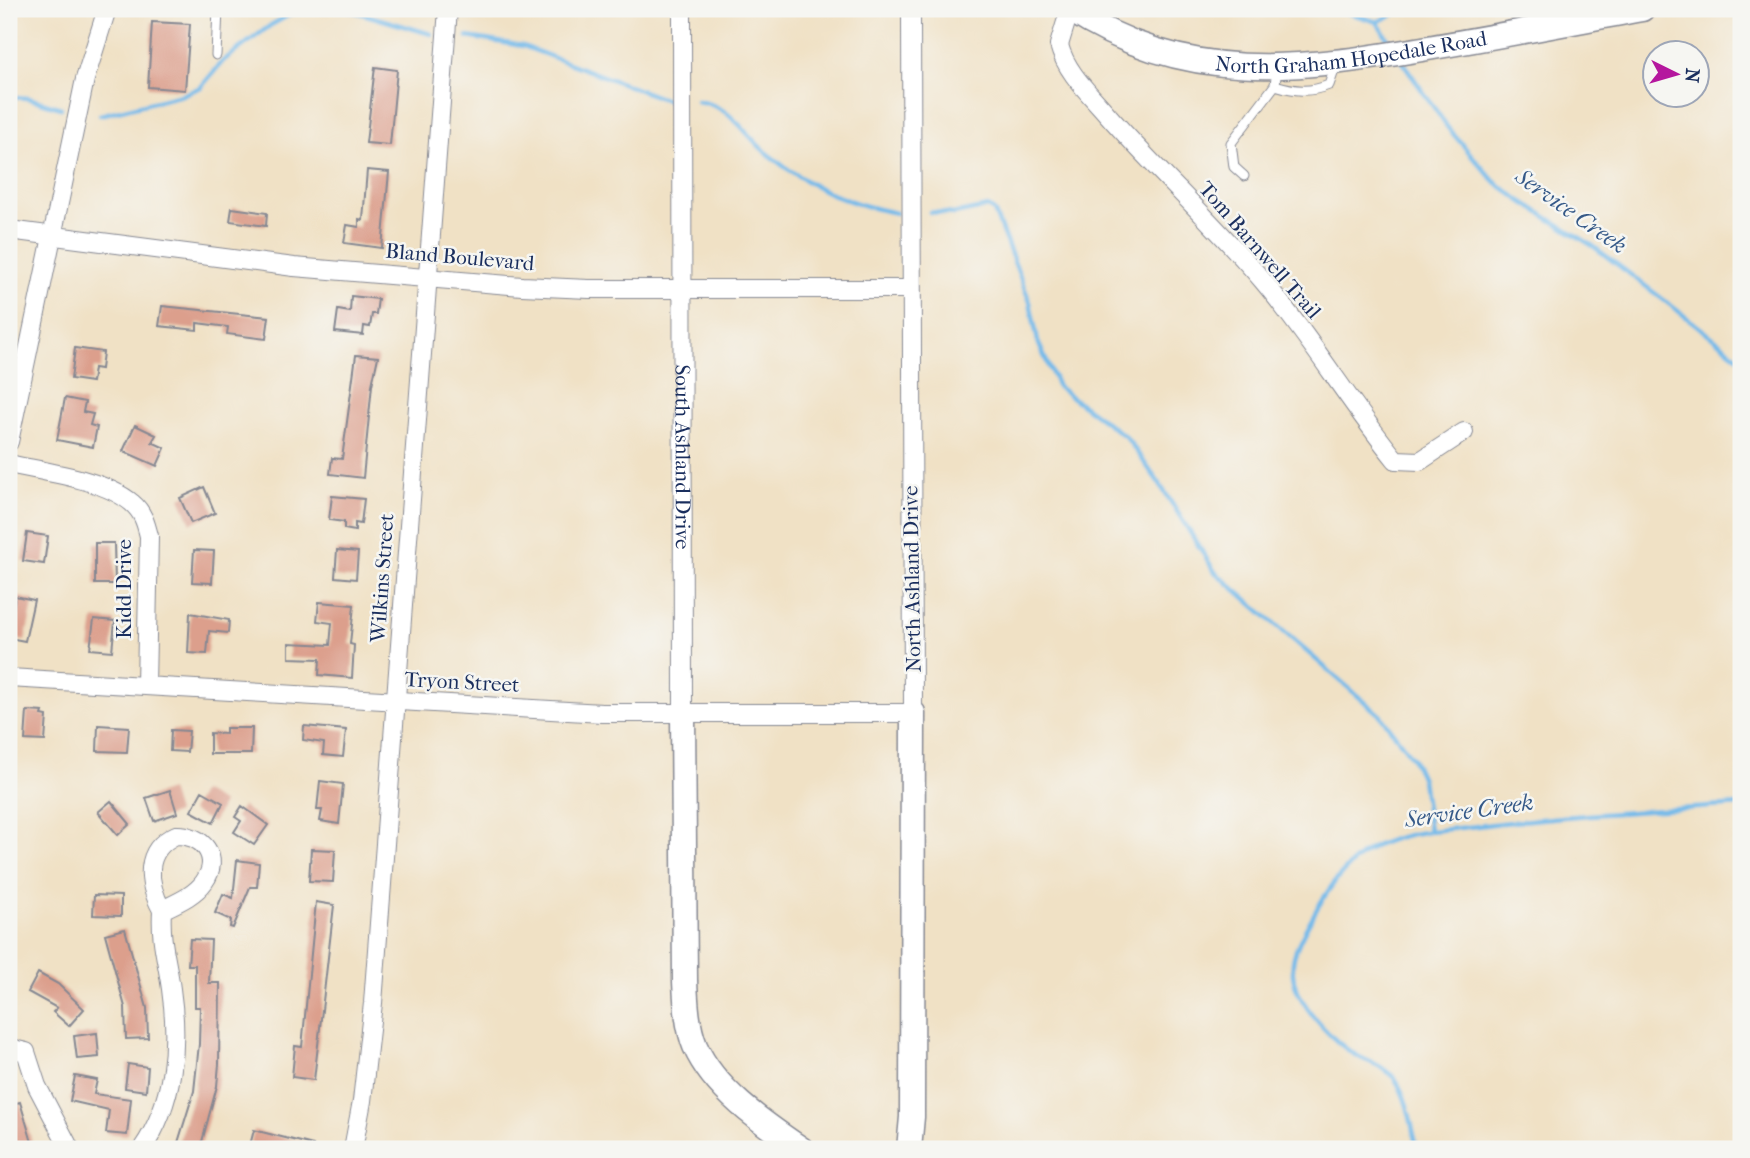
<svg xmlns="http://www.w3.org/2000/svg" width="1750" height="1158" font-family="'IM FELL French Canon',serif">
	<style>
		.lines { fill: none; stroke-linecap: round; stroke-linejoin: round }
		.stream { stroke: #73baea; stroke-width: 4.5 }
		.building { fill: #dc9f8c }
		.lane-casing { stroke: #868892; stroke-width: 11 }
		.street-casing { stroke: #868892; stroke-width: 20 }
		.secondary-casing { stroke: #868892; stroke-width: 27 }
		.lane { stroke: #fff; stroke-width: 9 }
		.street { stroke: #fff; stroke-width: 18 }
		.secondary { stroke: #fff; stroke-width: 24 }
		.labels { text-anchor: middle; dominant-baseline: central; stroke-width: 5; stroke-linejoin: round; paint-order: stroke }
		.street-label { font-size: 21px; fill: #1b2f5e; stroke: #f6f6f2 }
		.water-label { font-size: 23px; font-style: italic; fill: #355988; stroke: #f6f6f2 }
	</style>
	<rect width="100%" height="100%" fill="#f6f6f2"/>
	<filter id="ink" filterUnits="userSpaceOnUse"><feTurbulence type="fractalNoise" baseFrequency=".0143" numOctaves="2"/><feDisplacementMap in="SourceGraphic" scale="14" xChannelSelector="R" yChannelSelector="G"/><feConvolveMatrix kernelMatrix="1 2 1 2 8 2 1 2 1" color-interpolation-filters="sRGB"/></filter>
	<filter id="wash" filterUnits="userSpaceOnUse"><feTurbulence type="fractalNoise" baseFrequency=".00686" numOctaves="4" result="noise"/><feDisplacementMap in="SourceGraphic" scale="28" xChannelSelector="R" yChannelSelector="G"/><feGaussianBlur stdDeviation="1.57" result="paint"/><feColorMatrix in="noise" values="0 0 0 0 0 0 0 0 0 0 0 0 0 0 0 0 0 1.4 0 .05"/><feComposite in="paint" operator="in"/></filter>
	<g filter="url(#wash)">
		<rect width="100%" height="100%" fill="#f0e1c5"/>
		<g class="lines">
			<path class="stream" d="M346 9 431 34
				M1337 9 1377 22
				M1377 22 1392 45
				M1377 22 1404 9
				M467 37 523 46 669 101
				M1402 61 1448 128 1494 181 1521 201 1593 246 1741 359
				M9 97 28 98 61 108
				M697 101C733 106 743 134 769 155 810 188 845 203 896 213
				M100 115 182 95 201 87 223 61 271 25 300 9
				M930 212 954 214 988 207 994 211 1030 302 1038 342 1058 387 1126 437 1159 483 1215 572 1381 716 1413 759 1422 779 1429 831
				M1417 1149C1412 1127 1408 1098 1395 1079 1385 1065 1368 1063 1354 1054 1333 1041 1309 1015 1298 992 1286 966 1296 946 1309 923 1325 893 1344 864 1374 847 1404 831 1443 830 1477 826 1565 815 1653 811 1741 805"/>
		</g>
		<g id="blocks">
			<path class="building" d="M152 22 190 24 185 90 148 87Z
				M375 67 397 70 390 145 366 143Z
				M367 170 389 172 382 248 344 243 347 225 359 227V219L363 220Z
				M232 208 267 213 266 226 230 221Z
				M351 296 378 299 376 314H372L370 327 364 326 363 335 335 332 338 310 350 312Z
				M162 306 269 317 266 339 227 334 228 327 197 323V330L159 326Z
				M75 348 103 352 101 369 94 368 92 382 71 379Z
				M356 355 378 357 372 385 363 478 330 474 332 458 342 459Z
				M65 398 85 402 83 412 93 414 90 425 97 427 93 447 57 440Z
				M135 425 156 435 152 442 165 448 157 466 123 451Z
				M204 487 215 513 191 523 180 498Z
				M332 496 364 499 361 524 355 523V531L344 529V522L329 520Z
				M27 533 48 536 44 564 23 561Z
				M95 543H114L115 584H95Z
				M194 550 214 551 212 583 192 582Z
				M337 550 358 552 356 579 335 577Z
				M15 596 34 600 25 641 9 638Z
				M319 602 354 605 350 644 354 645 352 678 319 675 320 659 289 658V643L330 645 332 623 317 621Z
				M190 613 229 620 228 633 209 631 207 654 188 653Z
				M94 619 115 621 112 651 90 649Z
				M27 711 43 712 42 715 47 716 45 741 25 740Z
				M98 725 129 727 127 752 97 751Z
				M304 726 346 730 343 757 323 755 324 743 303 740Z
				M226 728H252L251 754H210V733L226 734Z
				M171 730 189 731 187 752 170 751Z
				M320 781 343 784 339 824 320 821 322 810H317Z
				M170 790 177 813 154 821 146 798Z
				M202 791 223 803 213 823 191 811Z
				M111 801 130 824 118 835 98 812Z
				M242 806 268 825 254 845 234 832 241 821 235 817Z
				M311 849 335 850 333 882 309 881Z
				M237 860 259 863 257 887H250L233 928 230 927 231 920 215 913 223 894 233 898Z
				M94 895 121 896V916L93 915Z
				M316 902 334 905 314 1080 292 1077 295 1046 302 1047Z
				M125 929 147 1008 148 1038 126 1039 125 1007 105 934Z
				M190 939 211 940 209 983H220L219 1064 217 1086 200 1149H176L194 1091 199 1044 200 1007H195V965H188Z
				M38 973 58 984 84 1009 69 1026 53 1012 57 1008 28 992Z
				M97 1033 99 1057 77 1059 74 1036Z
				M128 1064 148 1067 146 1091 125 1088Z
				M75 1076 97 1080 94 1094 131 1099 127 1135 106 1133 109 1110 70 1101Z
				M20 1102 34 1149H13L9 1135V1105Z
				M254 1130 313 1145 312 1149H249Z"/>
		</g>
	</g>
	<g filter="url(#ink)">
		<use href="#blocks" fill-opacity="0" stroke="#868892" stroke-width="2"/>
		<g class="lines">
			<defs>
				<path id="lane" d="M9 16 14 9
					M216 55 218 9
					M1275 85C1295 91 1309 93 1329 85L1336 65
					M1244 176 1234 167 1231 143 1275 85 1277 68"/>
				<g id="street">
					<path id="s1" d="M682 9 683 714"/>
					<path d="M1070 9 1059 45C1066 72 1089 93 1107 114 1157 171 1214 223 1263 281 1311 338 1349 402 1396 460L1420 461 1464 432"/>
					<path d="M9 230 294 267 522 286 589 289H910"/>
					<path d="M9 442 85 79 107 9"/>
					<path d="M9 464C45 472 104 479 132 503 143 512 146 524 149 536L146 685"/>
					<path d="M9 678 602 713H913L911 9"/>
					<path d="M176 835C202 834 222 857 204 882 194 896 176 903 162 910 147 883 143 850 176 835Z"/>
					<path d="M9 1048 26 1052 37 1086 70 1149"/>
					<path d="M142 1149C174 1103 179 1044 171 989 167 959 160 942 162 910"/>
					<path d="M353 1149 362 1101 373 1003 448 9"/>
				</g>
				<g id="secondary">
					<path id="s2" d="M1069 9C1186 86 1299 70 1428 48 1500 36 1571 22 1642 9"/>
					<path d="M683 714 685 981C686 1003 687 1026 695 1046 714 1090 763 1123 801 1149"/>
					<path d="M909 1149 912 1117 913 713"/>
				</g>
			</defs>
			<use href="#lane" class="lane-casing"/>
			<use href="#street" class="street-casing"/>
			<use href="#secondary" class="secondary-casing"/>
			<use href="#lane" class="lane"/>
			<use href="#street" class="street"/>
			<use href="#secondary" class="secondary"/>
		</g>
	</g>
	<g class="labels">
		<g class="street-label">
			<text stroke="none"><textPath href="#s2" startOffset="294">North Graham Hopedale Road</textPath></text>
			<text transform="translate(1260 250) rotate(49)">Tom Barnwell Trail</text>
			<text transform="translate(460 257) rotate(5)">Bland Boulevard</text>
			<text stroke="none"><textPath href="#s1" startOffset="448">South Ashland Drive</textPath></text>
			<text transform="translate(382 578) rotate(-86)">Wilkins Street</text>
			<text transform="translate(912 579) rotate(-91)">North Ashland Drive</text>
			<text transform="translate(124 589) rotate(-90)">Kidd Drive</text>
			<text transform="translate(462 682) rotate(3)">Tryon Street</text>
		</g>
		<g class="water-label">
			<text transform="translate(1571 211) rotate(35)">Service Creek</text>
			<text transform="translate(1469 811) rotate(-8)">Service Creek</text>
		</g>
	</g>
	<rect width="1750" height="1158" fill="none" stroke="#f6f6f2" stroke-width="35"/>
	<g transform="translate(1676 74) rotate(95)"><circle r="33" fill="#f6f6f2" stroke="#9ea6b7" stroke-width="2"/>
	<path d="M0-5L12 26L0 18L-12 26Z" fill="#b5179e"/>
	<text y="-10" font-size="19" font-weight="bold" text-anchor="middle" fill="#1b2f5e">N</text>
	</g>
</svg>
